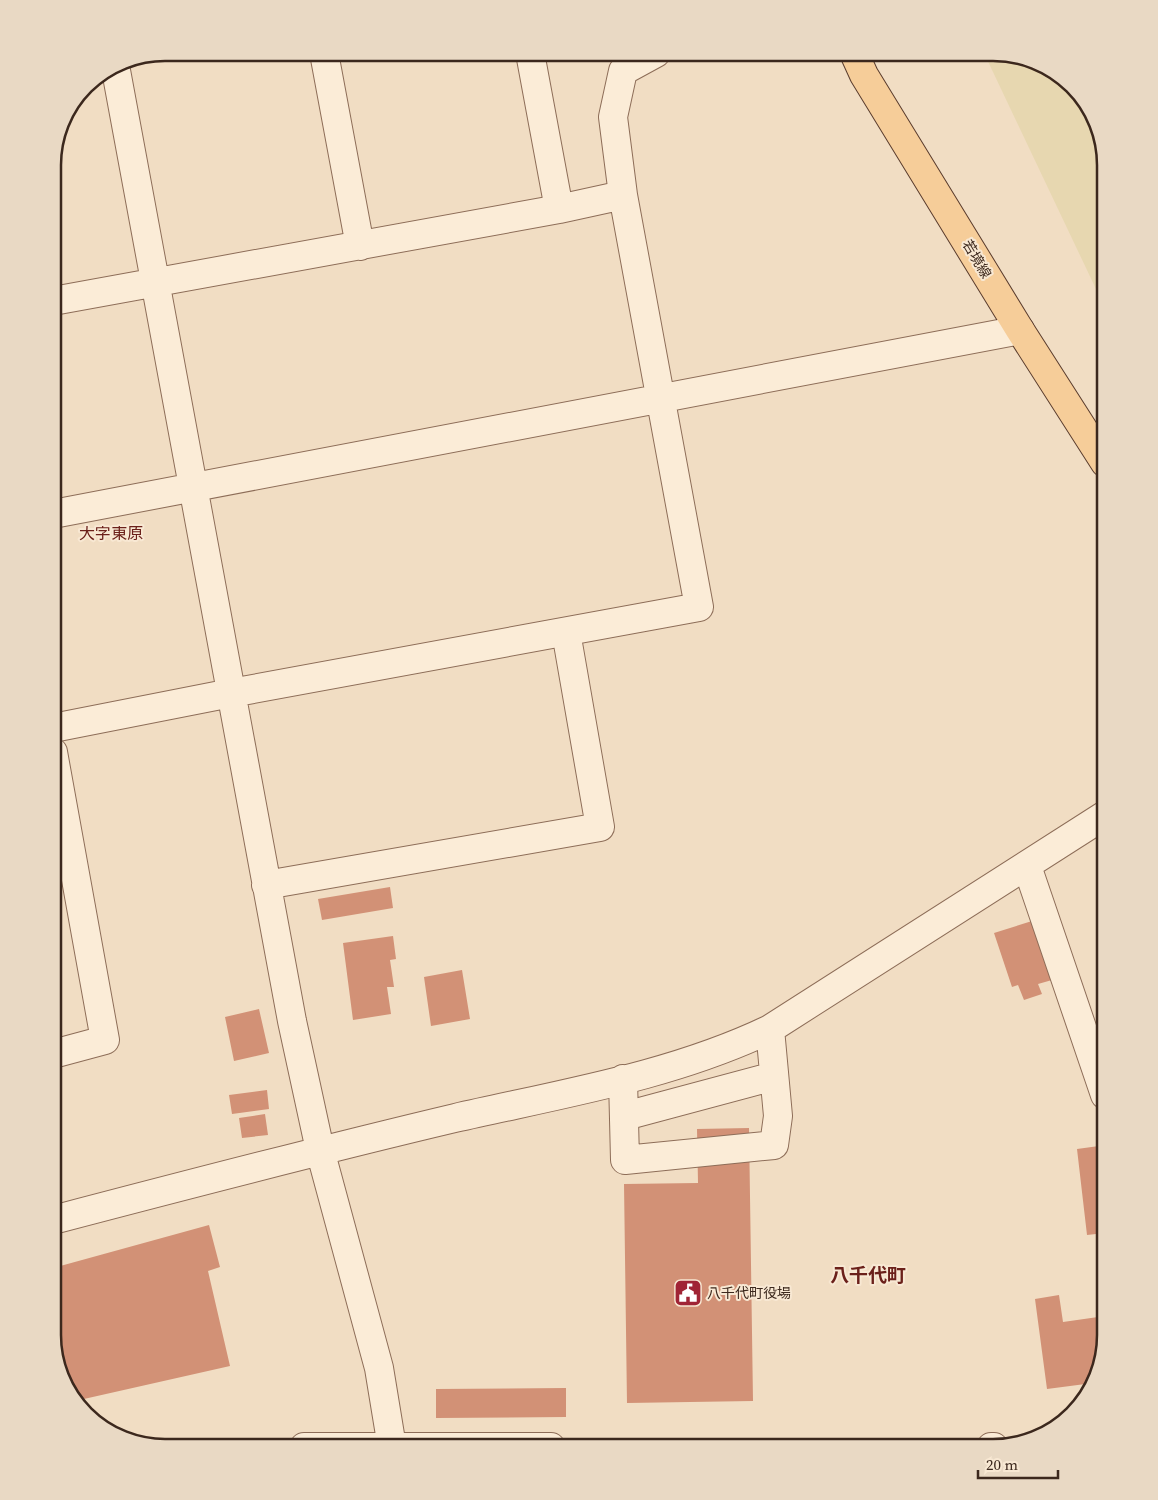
<svg xmlns="http://www.w3.org/2000/svg" width="1158" height="1500" font-family="'Source Serif 4','Noto Sans JP',serif">
	<style>
		.farmland { fill: #e7d7b0 }
		.building { fill: #d29176 }
		.lines { fill: none; stroke-linecap: round; stroke-linejoin: round }
		.minor-casing { stroke: #8d6d58; stroke-width: 30 }
		.major-casing { stroke: #5a3c2d; stroke-width: 30 }
		.minor { stroke: #fbecd7; stroke-width: 28 }
		.major { stroke: #f6cd99; stroke-width: 28 }
		.labels { text-anchor: middle; dominant-baseline: central; stroke-width: 4; stroke-linejoin: round; paint-order: stroke }
		.street-label { font-size: 14px; fill: #3c281d; stroke: #f8e8d3 }
		.poi-label { font-size: 14px; fill: #3c281d; stroke: #f8e8d3; text-anchor: start }
		.quarter-label { font-size: 16px; fill: #6b201a; stroke: #f8e8d3 }
		.district-label { font-size: 19px; font-weight: bold; fill: #6b201a; stroke: #f8e8d3 }
		.rim { fill: none; stroke: #3c281d; stroke-width: 2.5 }
	</style>
	<rect width="100%" height="100%" fill="#f1ddc3"/>
	<path class="farmland" d="M984 53H1000L1049 67 1087 103 1105 165V308Z"/>
	<path class="building" d="M390 887 393 908 322 920 318 899Z
		M1032 921 1052 980 1038 984 1042 994 1024 1000 1018 985 1012 987 994 933Z
		M393 936 396 959 390 960 394 987H387L391 1014 353 1020 343 943Z
		M462 970 470 1019 431 1026 424 977Z
		M259 1009 269 1053 234 1061 225 1017Z
		M267 1090 269 1109 232 1114 229 1095Z
		M265 1114 268 1135 242 1138 239 1118Z
		M749 1128 753 1401 627 1403 624 1184 698 1183 697 1129Z
		M1099 1146 1105 1205V1233L1087 1235 1077 1149Z
		M209 1225 220 1267 208 1271 230 1366 75 1401 71 1397 68 1385 53 1315V1268Z
		M1059 1295 1063 1322 1105 1316V1335L1093 1383 1047 1389 1035 1299Z
		M566 1388V1417L436 1418V1389Z"/>
	<g class="lines">
		<defs>
			<path id="minor" d="M324 53 360 246
				M530 53 559 209
				M115 65 292 1021 320 1150 379 1368 392 1447
				M53 301 559 209 623 195
				M53 514 1020 330
				M53 728 231 693 699 607 623 195 613 117 623 71 656 53
				M1027 866 1105 1095
				M266 885 600 827 566 632
				M53 1054 105 1040 53 752
				M623 1079 625 1160 774 1145 778 1116 770 1029
				M625 1116 774 1076
				M53 1220C186 1185 320 1150 455 1118 560 1094 672 1076 770 1029L1105 815
				M304 1447H551
				M991 1447H994"/>
			<path id="major" d="M854 53 864 75 1020 330 1105 463"/>
		</defs>
		<use href="#minor" class="minor-casing"/>
		<use href="#major" class="major-casing"/>
		<use href="#minor" class="minor"/>
		<use href="#major" class="major"/>
	</g>
	<defs>
		<symbol id="civic-square" viewBox="-11 -11 22 22"><rect x="-9" y="-9" width="18" height="18" rx="4" fill="#a02435" stroke="#f8e8d3"/><path d="M-.6-6.5H3V-4.5H.6V-3L4-1V1h2V6H-6V1h2V-1L-.6-3ZM-1.2 2.5V6h2.4V2.5Z" fill="#fff"/></symbol>
	</defs>
	<g fill-rule="evenodd">
		<use href="#civic-square" x="672" y="1277" width="32" height="32"/>
	</g>
	<g class="labels">
		<g class="street-label">
			<text transform="translate(977 259) rotate(59)">若境線</text>
		</g>
		<g class="poi-label">
			<text x="707" y="1293">八千代町役場</text>
		</g>
		<g class="quarter-label">
			<text x="111" y="533">大字東原</text>
		</g>
		<g class="district-label">
			<text x="868" y="1275">八千代町</text>
		</g>
	</g>
	<path d="M0 0H1158V1500H0ZM165 61H993A104 104 0 0 1 1097 165V1335A104 104 0 0 1 993 1439H165A104 104 0 0 1 61 1335V165A104 104 0 0 1 165 61Z" fill="#e9d9c4" fill-rule="evenodd"/>
	<path class="rim" d="M165 61H993A104 104 0 0 1 1097 165V1335A104 104 0 0 1 993 1439H165A104 104 0 0 1 61 1335V165A104 104 0 0 1 165 61Z"/>
	<path d="M978 1470v8h80v-8" fill="none" stroke="#3c281d" stroke-width="2.5"/>
	<text x="986" y="1470" font-size="15" fill="#3c281d" stroke="#f8e8d3" stroke-width="4" paint-order="stroke">20 m</text>
</svg>
